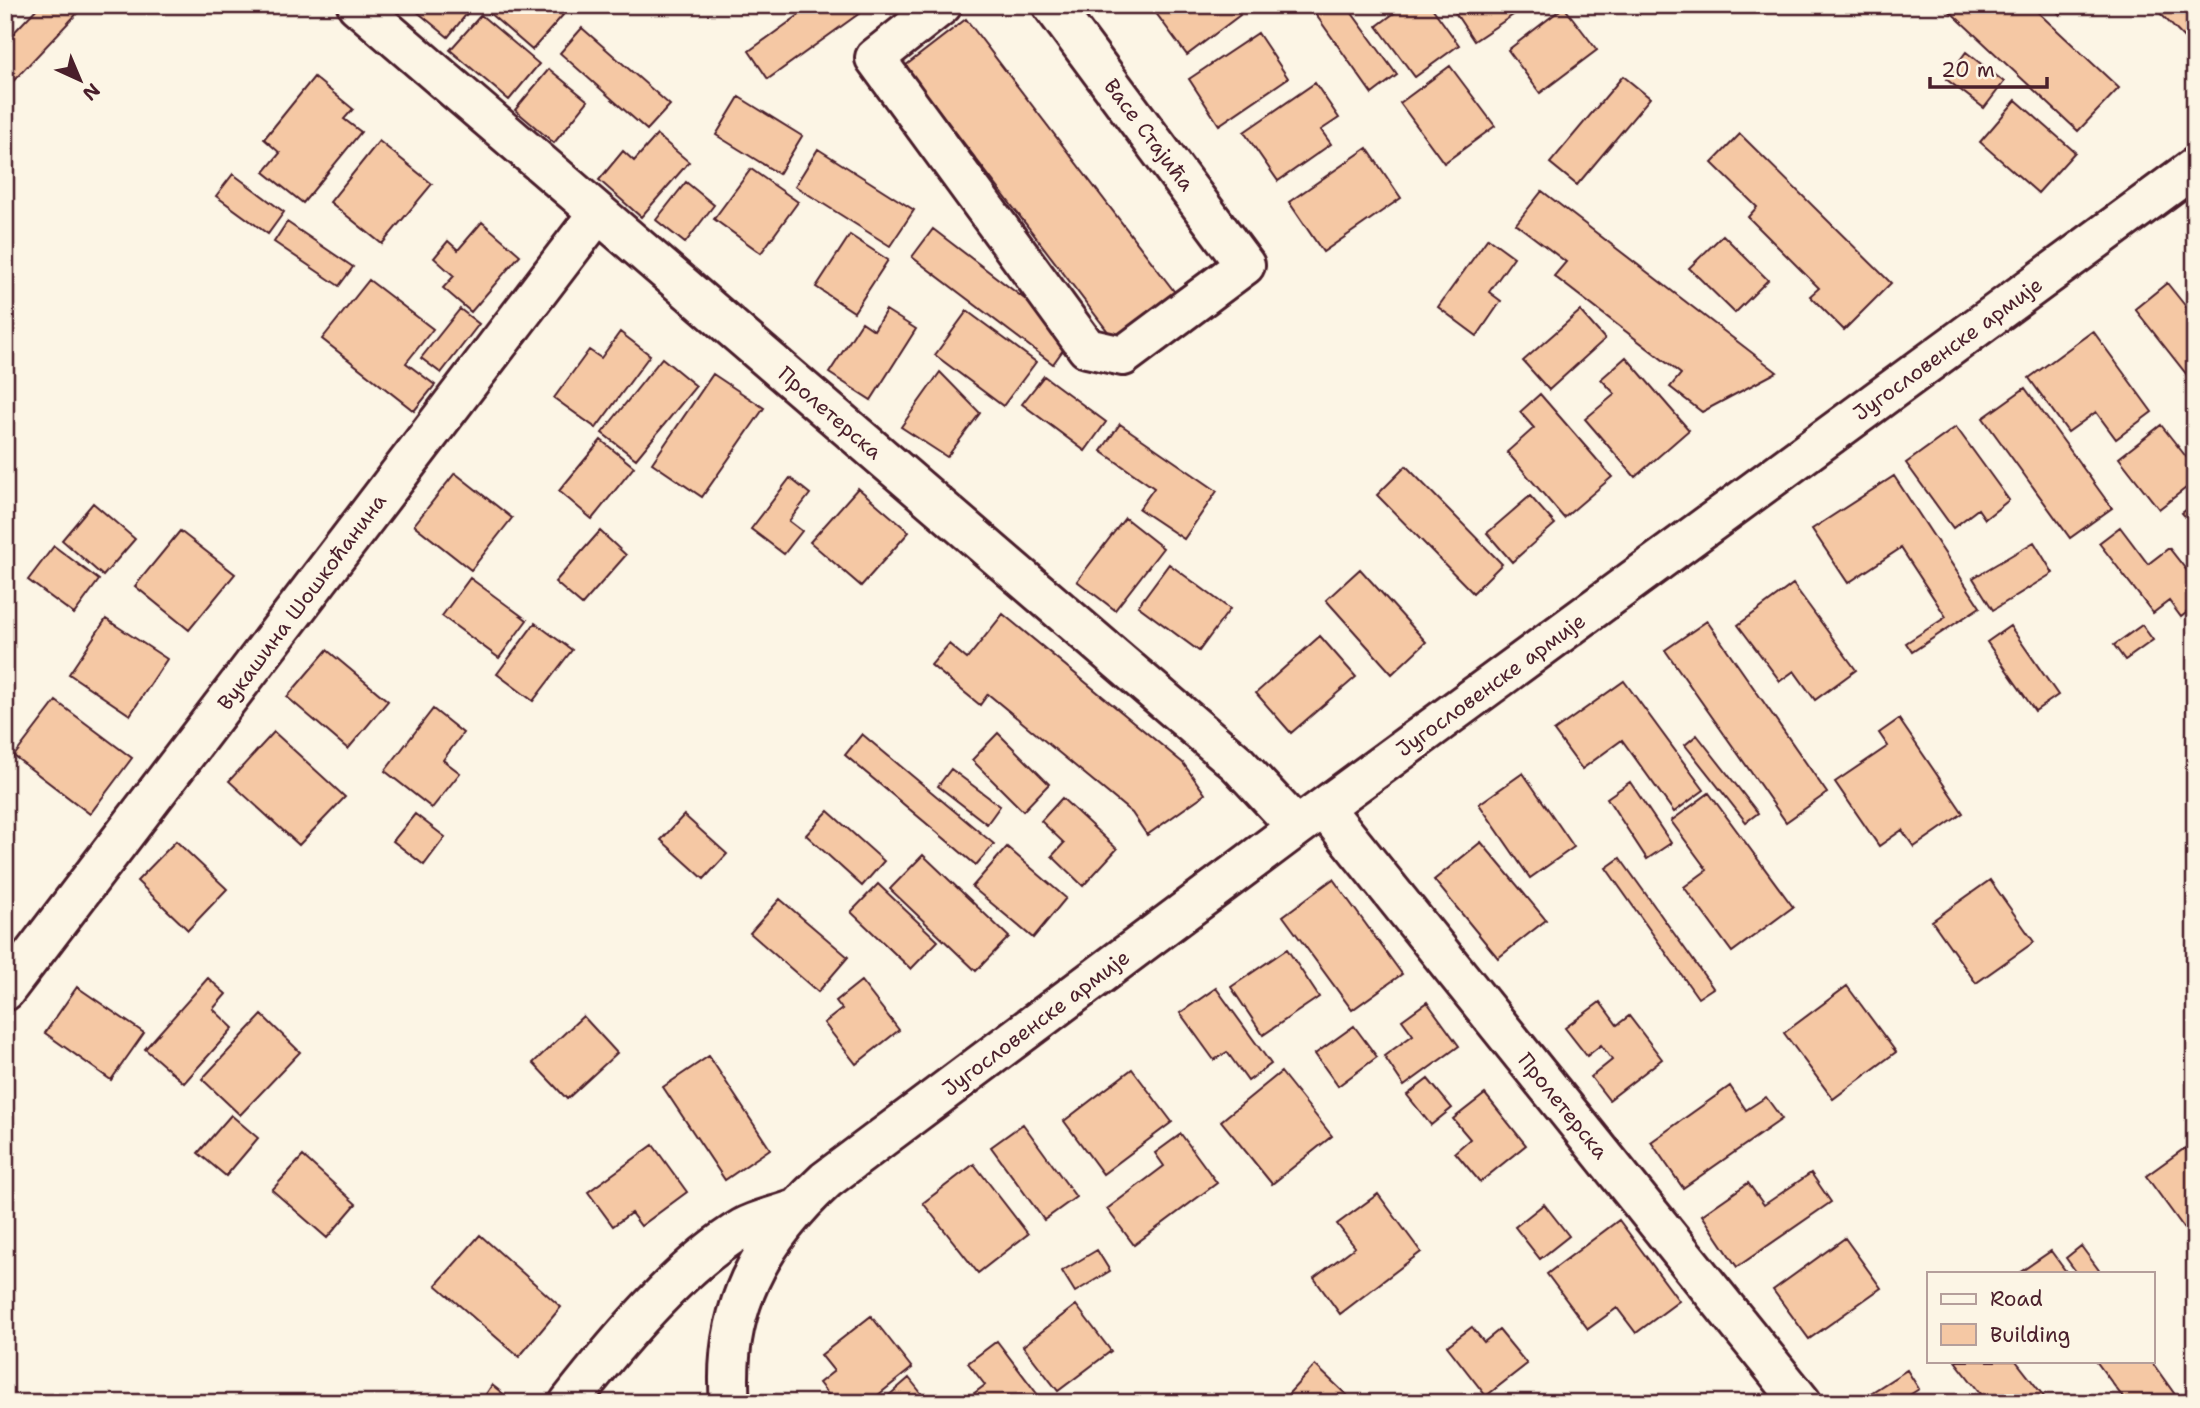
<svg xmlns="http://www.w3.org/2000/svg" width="2200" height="1408" font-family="'Shantell Sans',sans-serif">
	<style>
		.building { fill: #f5c8a4; stroke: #4a1f2b; stroke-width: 2 }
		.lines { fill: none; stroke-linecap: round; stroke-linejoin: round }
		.minor-casing { stroke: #4a1f2b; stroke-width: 44 }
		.minor { stroke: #fcf5e5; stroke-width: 38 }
		.labels { text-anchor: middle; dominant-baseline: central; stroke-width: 7; stroke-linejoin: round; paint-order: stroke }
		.street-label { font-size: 21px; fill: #4a1f2b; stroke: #fcf5e5 }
	</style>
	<rect width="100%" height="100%" fill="#fcf5e5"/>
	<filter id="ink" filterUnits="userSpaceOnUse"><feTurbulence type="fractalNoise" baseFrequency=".0143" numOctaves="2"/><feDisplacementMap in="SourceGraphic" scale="14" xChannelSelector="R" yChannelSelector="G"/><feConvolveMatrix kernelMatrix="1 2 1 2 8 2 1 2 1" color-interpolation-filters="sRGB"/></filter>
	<g filter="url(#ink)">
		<path class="building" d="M40 5H85L5 90V42Z
			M409 5H474L448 37Z
			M551 5 563 15 532 50 481 6Z
			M813 5H871L768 79 749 51Z
			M1150 5H1233L1240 15 1187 55Z
			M1309 5H1346L1397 75 1372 94Z
			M1405 5H1430L1459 45 1415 77 1377 26Z
			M1450 5H1528L1474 41Z
			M2030 5 2119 88 2078 131 1944 6Z
			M2051 5H2069L2060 15Z
			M2152 5H2195V49Z
			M1564 7 1597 50 1540 93 1508 50Z
			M481 15 539 64 509 100 450 50Z
			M966 19 1177 295 1116 342 905 66Z
			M582 28 670 105 647 130 560 53Z
			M1258 33 1288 78 1219 125 1189 79Z
			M1966 52 2004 82 1984 108 1946 79Z
			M1450 66 1495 126 1444 163 1400 103Z
			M549 69 588 101 554 143 515 110Z
			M1623 76 1650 98 1577 185 1550 163Z
			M314 77 353 109 344 119 361 132 303 203 264 172 280 153 264 139Z
			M1315 83 1339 118 1321 130 1331 144 1278 181 1244 132Z
			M739 97 802 136 779 174 716 135Z
			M2016 100 2075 152 2038 193 1980 142Z
			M1740 134 1891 283 1844 330 1810 296 1819 288 1748 217 1757 207 1712 163Z
			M657 135 689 162 641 217 599 180 623 151 634 161Z
			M379 141 432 184 382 244 330 202Z
			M1367 148 1401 198 1323 252 1289 202Z
			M818 149 914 210 890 246 795 186Z
			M751 169 798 202 761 253 714 219Z
			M233 174 284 212 268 234 216 196Z
			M686 182 714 205 685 243 656 220Z
			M1542 191 1777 372 1702 412 1670 387 1681 374 1554 276 1566 262 1516 224Z
			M287 222 353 267 339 286 274 242Z
			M482 222 520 255 471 312 443 288 454 276 434 258 448 241 458 250Z
			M933 229 1073 336 1053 364 912 257Z
			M850 235 888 260 854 312 816 287Z
			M1723 235 1768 280 1735 313 1689 268Z
			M1488 238 1514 257 1489 292 1501 301 1477 336 1438 307Z
			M369 280 433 329 406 363 435 385 414 411 322 339Z
			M2167 283 2195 318V385L2135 309Z
			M460 309 479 324 441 373 421 358Z
			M886 310 916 329 871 400 829 373 862 322 874 330Z
			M967 311 1036 362 1003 406 935 355Z
			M1580 311 1605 339 1549 390 1523 361Z
			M2093 331 2152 412 2116 439 2096 412 2068 432 2029 378Z
			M620 332 650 355 596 428 554 398 589 350 601 358Z
			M1626 357 1689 430 1635 477 1585 419 1615 394 1601 379Z
			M662 358 696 386 636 459 602 433Z
			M940 372 980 413 947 457 901 427Z
			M713 374 764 408 702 497 652 463Z
			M1044 376 1106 422 1085 451 1022 404Z
			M2025 388 2112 508 2070 538 1983 418Z
			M1540 394 1612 477 1564 518 1507 452 1534 428 1520 412Z
			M1120 424 1217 491 1184 539 1139 509 1154 488 1101 451Z
			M2161 425 2195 468V481L2159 509 2119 458Z
			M1956 427 2009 500 1985 519 1978 509 1953 528 1906 463Z
			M601 440 634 467 592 519 559 491Z
			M1406 466 1502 564 1473 593 1377 495Z
			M455 473 512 518 471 570 414 525Z
			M1894 476 1980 607 1912 652 1906 643 1946 617 1901 548 1848 583 1812 529Z
			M790 478 810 494 789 521 802 531 784 554 751 529Z
			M858 488 909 532 861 586 810 542Z
			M1530 496 1555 524 1512 562 1487 533Z
			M93 503 135 539 103 576 62 540Z
			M2195 503V528L2182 513Z
			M1125 518 1163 548 1115 610 1077 581Z
			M2120 527 2148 564 2169 548 2195 581V606L2181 617 2169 601 2153 613 2099 543Z
			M180 531 235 574 189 630 135 586Z
			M600 531 626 555 582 605 555 582Z
			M2034 542 2053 573 1993 610 1973 578Z
			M54 546 99 580 74 614 28 580Z
			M1169 564 1230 609 1199 651 1138 606Z
			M1360 569 1426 642 1392 674 1326 600Z
			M470 578 527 620 499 658 442 616Z
			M1793 584 1856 670 1815 700 1794 671 1780 681 1738 625Z
			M1003 614 1183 763 1205 794 1147 835 1132 813 988 694 980 705 931 665 949 644 967 659Z
			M106 619 167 659 130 715 69 674Z
			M1707 621 1827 793 1786 822 1665 650Z
			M535 623 572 650 533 701 497 674Z
			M2142 625 2153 640 2125 660 2114 645Z
			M2010 626 2058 695 2035 711 1987 642Z
			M1320 636 1356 677 1291 733 1256 693Z
			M327 650 388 701 348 749 287 697Z
			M1624 681 1704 790 1674 812 1622 740 1582 769 1554 731Z
			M56 701 132 758 90 814 14 756Z
			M433 709 463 733 443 760 460 773 432 808 385 771Z
			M1899 719 1963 813 1914 847 1902 830 1879 846 1835 782 1888 746 1879 733Z
			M274 732 345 797 299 845 229 781Z
			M998 733 1049 784 1023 811 972 760Z
			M862 734 994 844 976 865 845 755Z
			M1697 735 1758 813 1746 822 1685 745Z
			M951 769 1000 806 987 824 938 786Z
			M1523 773 1574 847 1530 878 1479 804Z
			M1630 782 1671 843 1647 859 1607 798Z
			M1709 793 1793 907 1732 952 1684 887 1707 870 1671 821Z
			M1062 798 1117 849 1083 886 1052 856 1064 843 1041 821Z
			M828 811 884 861 862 886 806 835Z
			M415 814 445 837 424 865 393 841Z
			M684 815 727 854 704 879 661 840Z
			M176 841 227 889 188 930 137 881Z
			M1481 842 1546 920 1498 958 1434 880Z
			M1007 847 1066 898 1033 938 972 887Z
			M923 855 1009 937 976 971 890 889Z
			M1620 858 1713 988 1698 998 1606 868Z
			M1333 879 1402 974 1352 1010 1283 916Z
			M1990 880 2034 942 1976 983 1932 921Z
			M878 884 938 941 911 969 851 912Z
			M780 899 848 957 818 992 750 933Z
			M1287 949 1319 997 1263 1035 1231 987Z
			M208 978 226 994 213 1009 233 1028 184 1083 145 1049Z
			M861 981 899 1030 856 1064 824 1023 842 1009 836 1001Z
			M1847 986 1896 1052 1833 1099 1784 1033Z
			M77 987 144 1033 111 1080 45 1033Z
			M1216 988 1271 1064 1248 1081 1227 1052 1214 1060 1180 1013Z
			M1427 1002 1459 1046 1404 1086 1384 1056 1413 1035 1402 1020Z
			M1600 1002 1617 1025 1629 1016 1662 1059 1609 1100 1591 1077 1612 1060 1601 1045 1587 1056 1565 1028Z
			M262 1015 300 1052 240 1115 202 1079Z
			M583 1016 617 1053 567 1099 533 1063Z
			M1354 1026 1377 1057 1338 1086 1315 1054Z
			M709 1056 770 1149 725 1180 663 1087Z
			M1132 1069 1172 1122 1103 1174 1064 1121Z
			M1281 1072 1332 1136 1272 1184 1221 1121Z
			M1428 1079 1452 1108 1431 1125 1407 1095Z
			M1730 1086 1746 1110 1766 1097 1782 1119 1683 1188 1651 1142Z
			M1485 1094 1526 1145 1480 1182 1455 1152 1470 1139 1453 1119Z
			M231 1115 258 1138 226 1176 198 1153Z
			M1023 1124 1076 1197 1044 1220 991 1147Z
			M1181 1134 1217 1183 1134 1245 1107 1209 1164 1166 1155 1153Z
			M653 1145 687 1192 641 1226 631 1213 613 1226 588 1192Z
			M2185 1148 2195 1161V1243L2146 1176Z
			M303 1156 356 1204 327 1238 272 1190Z
			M974 1164 1028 1234 978 1273 923 1203Z
			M1811 1173 1831 1202 1737 1267 1702 1215 1748 1183 1764 1205Z
			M1378 1194 1421 1252 1340 1314 1314 1278 1355 1247 1337 1224Z
			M1544 1204 1569 1236 1540 1259 1515 1227Z
			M1619 1220 1679 1301 1636 1333 1617 1308 1588 1329 1547 1274Z
			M480 1235 561 1307 519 1357 436 1285Z
			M1845 1238 1881 1288 1809 1339 1773 1290Z
			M2081 1246 2101 1273H2077L2066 1258Z
			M1097 1250 1110 1271 1075 1292 1062 1271Z
			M2051 1251 2067 1273H2019Z
			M1076 1305 1111 1351 1058 1391 1023 1346Z
			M871 1316 912 1368 868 1403H835L819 1383 834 1371 821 1355Z
			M1472 1327 1484 1342 1499 1330 1527 1364 1486 1396 1447 1346Z
			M997 1341 1044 1403H961L985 1385 968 1363Z
			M1955 1361H2016L2049 1403H1988Z
			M2096 1361H2151L2181 1403H2127Z
			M1315 1365 1355 1403H1280Z
			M1907 1370 1919 1389 1897 1403H1855Z
			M909 1378 929 1403H892L887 1397Z
			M492 1385 515 1403H480Z"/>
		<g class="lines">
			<defs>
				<path id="minor" d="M357 5 1237 763 1297 827
					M942 5 875 58 1087 348 1123 356 1245 265 1052 5
					M1324 808 1802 1403
					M5 991 598 213
					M569 1403C613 1347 681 1264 743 1228 757 1220 777 1216 793 1210
					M730 1403C722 1310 760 1241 826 1180L1297 827 2195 167"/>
			</defs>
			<use href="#minor" class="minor-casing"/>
			<use href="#minor" class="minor"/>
		</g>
	</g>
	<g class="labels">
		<g class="street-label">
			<text transform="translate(1149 135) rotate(53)">Васе Стајића</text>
			<text transform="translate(1948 349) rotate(-36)">Југословенске армије</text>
			<text transform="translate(830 413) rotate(41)">Пролетерска</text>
			<text transform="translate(302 602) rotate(-53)">Вукашина Шошкоћанина</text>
			<text transform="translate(1491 685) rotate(-36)">Југословенске армије</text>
			<text transform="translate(1036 1023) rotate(-37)">Југословенске армије</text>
			<text transform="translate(1563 1106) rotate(51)">Пролетерска</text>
		</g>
	</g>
	<rect width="2200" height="1408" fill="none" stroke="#fcf5e5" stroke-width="28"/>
	<rect x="14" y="14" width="2172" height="1380" fill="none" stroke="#4a1f2b" stroke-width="2.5" filter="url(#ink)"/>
	<rect x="1927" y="1272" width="228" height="91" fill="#fcf5e5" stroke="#b59f9b" stroke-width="2"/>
	<rect x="1941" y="1294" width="35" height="10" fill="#fcf5e5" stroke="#b59f9b" stroke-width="2"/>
	<text x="1990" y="1306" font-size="21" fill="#4a1f2b">Road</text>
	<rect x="1941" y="1324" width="35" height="21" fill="#f5c8a4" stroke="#b59f9b" stroke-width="2"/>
	<text x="1990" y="1342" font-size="21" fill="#4a1f2b">Building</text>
	<g transform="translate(80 80) rotate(136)" stroke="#fcf5e5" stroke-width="5" paint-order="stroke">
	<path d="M0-5L12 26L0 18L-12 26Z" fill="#4a1f2b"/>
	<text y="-10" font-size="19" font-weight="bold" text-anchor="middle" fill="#4a1f2b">N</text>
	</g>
	<path d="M1930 77v10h117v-10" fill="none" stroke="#4a1f2b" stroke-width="3.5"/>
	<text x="1941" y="77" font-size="21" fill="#4a1f2b" stroke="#fcf5e5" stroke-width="5" paint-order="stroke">20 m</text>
</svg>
